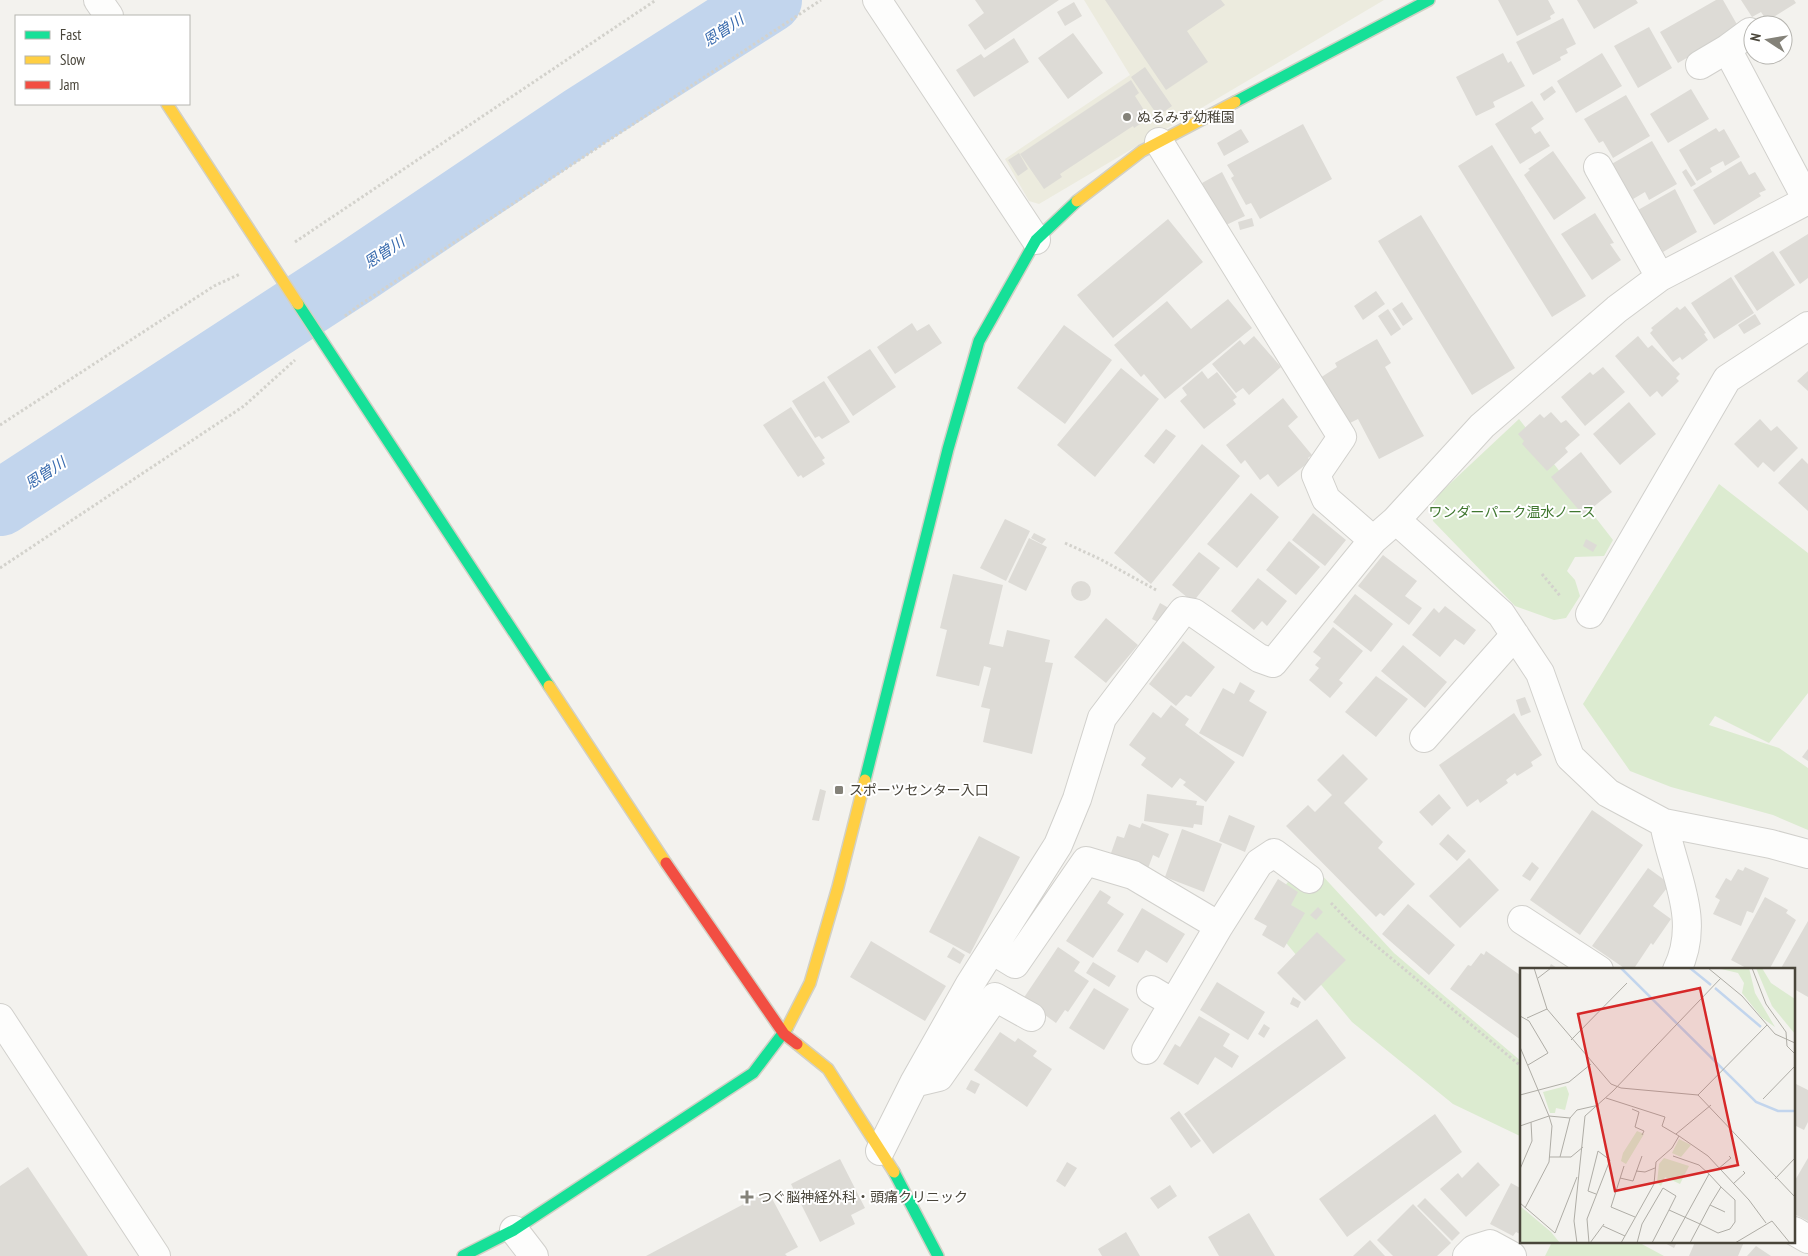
<svg xmlns="http://www.w3.org/2000/svg" width="1808" height="1256" font-family="'PT Sans Narrow','Noto Sans JP',sans-serif">
	<style>
		.education { fill: #ecebde }
		.green { fill: #dcebd0 }
		.lines { fill: none; stroke-linecap: round; stroke-linejoin: round }
		.river { stroke: #c2d5ed; stroke-width: 66 }
		.building { fill: #dddbd6 }
		.street-casing { stroke: #d1d0cc; stroke-width: 30 }
		.fast-casing { stroke: #d2d0c5; stroke-width: 14 }
		.slow-casing { stroke: #d2d0c5; stroke-width: 14 }
		.jam-casing { stroke: #d2d0c5; stroke-width: 14 }
		.path { stroke: #d3d2cc; stroke-width: 3; stroke-dasharray: 2.5 2.5; stroke-linecap: butt }
		.street { stroke: #fdfdfc; stroke-width: 28 }
		.fast { stroke: #16e098; stroke-width: 11 }
		.slow { stroke: #ffcf43; stroke-width: 11 }
		.jam { stroke: #f24e42; stroke-width: 11 }
		.poi-dot { fill: #848279; stroke: #fff; stroke-width: 2 }
		.labels { text-anchor: middle; dominant-baseline: central; stroke-width: 4; stroke-linejoin: round; paint-order: stroke }
		.poi-label { font-size: 14px; fill: #49453a; stroke: #fff; text-anchor: start }
		.park-label { font-size: 14px; fill: #407730; stroke: #fff }
		.water-label { font-size: 15px; font-style: italic; fill: #396bae; stroke: #fff }
		.inset-river { fill: none; stroke: #c2d5ed; stroke-width: 2.5 }
		.inset-road { fill: none; stroke: #afada6; stroke-width: 1 }
		.view { fill: #d62828; fill-opacity: 0.15; stroke: #d62828; stroke-width: 2.5 }
		.inset-edge { fill: none; stroke: #49453a; stroke-width: 2.5 }
	</style>
	<rect width="100%" height="100%" fill="#f3f2ee"/>
	<path class="education" d="M1084 0H1384L1039 204 1029 201 1005 159 1130 75Z"/>
	<path class="green" d="M1519 419 1613 540 1604 556 1575 557 1567 571 1575 580 1580 596 1566 618 1554 620 1515 606 1433 521 1432 506 1439 494Z
		M1719 484 1808 553V693L1769 743 1715 716 1709 725 1779 748 1808 768V830L1773 815 1671 787 1630 771 1583 704Z
		M1306 858 1394 953 1522 1062V1137L1453 1104 1352 1022 1263 915Z
		M1552 1242H1638L1664 1256H1545Z"/>
	<g class="lines">
		<path class="river" d="M0 503 355 272 582 119 769 0"/>
	</g>
	<path class="building" d="M975 0H1059L985 50 968 25 984 13Z
		M1105 0H1221L1225 5 1187 31 1208 62 1166 90Z
		M1498 0H1548L1555 13 1550 16 1551 19 1517 36Z
		M1577 0H1636L1638 3 1594 29Z
		M1716 0H1723L1739 28 1678 63 1660 32Z
		M1741 0H1794L1796 3 1767 21 1761 12 1752 17Z
		M1074 2 1082 16 1065 26 1057 12Z
		M1563 18 1576 44 1566 49 1568 53 1560 57 1561 60 1533 75 1516 42Z
		M1649 27 1672 68 1638 88 1614 46Z
		M1073 33 1103 73 1068 99 1038 58Z
		M1014 38 1029 62 974 97 956 70 981 54 984 58Z
		M1503 53 1508 63 1511 61 1525 86 1493 102 1495 107 1476 116 1456 77Z
		M1602 53 1622 86 1576 113 1557 81Z
		M1145 67 1172 106 1158 116 1131 77Z
		M1131 80 1139 93 1135 96 1149 118 1134 128 1133 126 1060 174 1062 177 1044 189 1020 154Z
		M1552 86 1556 92 1544 101 1540 94Z
		M1691 89 1709 119 1668 143 1650 114Z
		M1626 95 1650 136 1613 158 1603 141 1599 143 1584 119Z
		M1532 101 1544 119 1531 128 1535 134 1540 131 1550 146 1520 164 1495 124Z
		M1303 124 1332 179 1260 219 1251 203 1246 205 1231 178 1234 176 1227 165Z
		M1716 128 1719 132 1724 129 1740 157 1725 166 1723 161 1710 168 1712 172 1697 181 1679 150Z
		M1241 129 1249 142 1224 156 1217 143Z
		M1652 141 1677 184 1649 200 1645 192 1628 202 1608 166Z
		M1492 145 1586 296 1552 317 1458 166Z
		M1553 151 1586 198 1554 220 1524 175 1530 170 1528 169Z
		M1019 153 1028 169 1018 176 1008 160Z
		M1741 161 1749 175 1755 172 1766 190 1759 193 1761 196 1714 225 1693 190Z
		M1686 169 1696 184 1691 187 1682 172Z
		M1222 172 1245 216 1224 226 1202 183Z
		M1675 189 1697 232 1663 252 1638 210Z
		M1595 213 1614 243 1610 244 1621 260 1592 280 1561 234Z
		M1421 215 1515 368 1472 395 1378 241Z
		M1252 218 1254 226 1240 230 1238 222Z
		M1168 219 1203 262 1113 338 1077 295Z
		M1808 234V278L1800 284 1779 252Z
		M1773 251 1795 285 1757 311 1734 276Z
		M1731 277 1754 313 1714 339 1691 303Z
		M1376 291 1385 304 1363 320 1354 306Z
		M1228 299 1252 328 1165 399 1144 374 1141 377 1114 345 1167 301 1191 329Z
		M1402 302 1413 319 1403 326 1392 309Z
		M1685 306 1706 333 1704 334 1708 340 1682 360 1680 357 1673 362 1650 333 1653 330 1651 328 1677 307 1680 310Z
		M1388 309 1401 329 1391 336 1378 316Z
		M1755 314 1761 324 1744 334 1738 325Z
		M912 323 917 331 929 324 942 343 895 374 877 347Z
		M1064 325 1112 360 1065 424 1017 388Z
		M1254 336 1281 367 1249 395 1243 388 1236 393 1212 364 1240 340 1244 345Z
		M1638 336 1648 348 1652 345 1680 374 1676 378 1679 381 1662 397 1657 391 1650 397 1615 356Z
		M1377 339 1391 363 1385 367 1424 436 1379 459 1358 419 1348 424 1320 378 1337 367 1335 363Z
		M870 349 896 387 853 416 827 377Z
		M1603 367 1625 392 1585 426 1561 397 1590 372 1593 375Z
		M1121 368 1159 399 1095 477 1057 445Z
		M1202 371 1208 379 1217 372 1237 397 1233 400 1236 404 1204 429 1180 401 1187 395 1182 388Z
		M1808 371V391L1797 381Z
		M824 381 850 422 822 439 819 436 815 438 792 401Z
		M1283 398 1298 417 1288 426 1312 455 1308 458 1310 461 1278 487 1268 474 1260 480 1245 460 1241 464 1226 445Z
		M1629 402 1656 434 1620 465 1593 434Z
		M791 407 825 458 822 460 825 464 803 478 801 475 798 477 763 425Z
		M1551 412 1561 423 1566 420 1580 435 1565 448 1568 452 1547 471 1522 444 1524 441 1518 434 1540 414 1544 418Z
		M1760 419 1771 431 1777 426 1798 448 1774 472 1763 462 1758 468 1734 444Z
		M1166 429 1176 436 1154 464 1144 456Z
		M1202 444 1240 476 1151 584 1114 553Z
		M1581 452 1612 492 1592 508 1594 512 1588 517 1583 515 1551 477Z
		M1802 458 1808 464V511L1778 483Z
		M1251 493 1279 517 1237 568 1207 544Z
		M1313 513 1346 540 1325 566 1292 540Z
		M1005 519 1030 531 1006 581 980 568Z
		M1034 533 1046 539 1042 544 1031 538Z
		M1029 538 1047 547 1026 591 1008 582Z
		M1586 539 1597 545 1593 552 1583 546Z
		M1289 541 1320 567 1296 595 1266 570Z
		M1199 552 1220 568 1193 602 1172 585Z
		M1383 555 1417 581 1405 596 1422 608 1409 625 1358 586Z
		M953 574 1003 585 989 644 1003 647 1007 630 1050 640 1045 662 1053 663 1032 754 983 742 990 709 981 707 991 668 984 666 979 686 936 676 947 630 940 628Z
		M1258 578 1287 601 1267 626 1262 621 1254 630 1231 611Z
		M1071 591a10 10 0 1 1 20 0a10 10 0 1 1-20 0Z
		M1355 594 1393 624 1371 652 1333 622Z
		M1160 603 1174 611 1166 626 1152 619Z
		M1445 606 1476 630 1464 645 1455 639 1440 657 1412 635 1434 608 1439 613Z
		M1106 618 1138 645 1106 683 1074 657Z
		M1333 627 1363 651 1339 680 1343 683 1330 698 1309 680 1319 668 1315 665 1321 658 1313 652Z
		M1183 641 1215 667 1191 697 1186 695 1176 706 1149 684Z
		M1403 645 1447 682 1425 708 1381 671Z
		M1376 676 1408 699 1376 737 1345 712Z
		M1240 682 1255 691 1249 701 1267 712 1243 757 1199 733 1223 688 1234 694Z
		M1525 697 1531 712 1521 716 1516 700Z
		M1171 705 1189 719 1185 725 1235 762 1206 802 1183 785 1186 782 1180 778 1172 788 1141 765 1146 758 1129 745 1153 712 1161 718Z
		M1514 713 1542 755 1531 762 1533 766 1517 776 1515 773 1506 780 1508 783 1480 803 1478 799 1467 807 1439 765Z
		M1808 749V761L1802 757Z
		M1343 754 1368 779 1344 803 1383 842 1378 848 1415 884 1384 916 1380 913 1376 917 1286 826 1308 805 1315 812 1332 795 1317 780Z
		M820 789 826 791 819 821 812 820Z
		M1147 794 1197 801 1196 805 1204 806 1202 825 1194 824 1193 828 1144 821Z
		M1439 794 1451 808 1432 826 1419 812Z
		M1592 810 1643 845 1580 935 1530 900Z
		M1229 815 1255 826 1245 852 1219 841Z
		M1142 823 1169 834 1159 858 1153 855 1147 871 1110 856 1117 836 1124 838 1129 824 1140 828Z
		M1182 829 1222 844 1204 892 1165 877Z
		M1448 834 1466 851 1457 861 1439 844Z
		M979 836 1020 857 970 954 929 932Z
		M1469 858 1499 890 1460 928 1429 896Z
		M1532 862 1539 868 1530 881 1522 876Z
		M1745 867 1769 878 1753 913 1747 911 1741 926 1713 914 1720 900 1715 897 1726 878 1731 881 1738 869 1743 871Z
		M1648 868 1670 884 1653 906 1671 919 1653 945 1651 943 1633 970H1627L1592 946Z
		M1278 879 1298 892 1291 905 1305 913 1284 948 1262 935 1267 926 1254 919Z
		M1100 890 1111 897 1107 903 1124 914 1093 958 1066 941Z
		M1765 897 1788 910 1786 913 1796 920 1769 970H1750L1731 960Z
		M1408 904 1455 945 1429 975 1382 934Z
		M1318 907 1323 912 1316 920 1310 915Z
		M1142 908 1185 934 1167 963 1146 950 1138 963 1117 951Z
		M1808 921V997L1794 989V970H1780Z
		M1317 932 1346 960 1305 1001 1277 973Z
		M871 941 946 986 925 1021 850 977Z
		M953 947 965 955 960 964 947 957Z
		M1058 947 1080 962 1074 971 1089 981 1068 1012 1065 1010 1056 1023 1023 999Z
		M1486 951 1520 975 1522 972 1521 1040 1450 989 1468 965 1471 966 1481 953 1484 955Z
		M1093 962 1116 976 1109 987 1086 973Z
		M1551 964 1560 970H1548Z
		M1217 982 1265 1012 1248 1040 1200 1010Z
		M1094 988 1129 1009 1104 1050 1069 1028Z
		M1293 997 1301 1002 1298 1008 1290 1004Z
		M1199 1016 1230 1034 1223 1046 1239 1056 1232 1068 1215 1057 1198 1085 1163 1064 1175 1044 1180 1047Z
		M1317 1019 1346 1058 1213 1154 1184 1114Z
		M1264 1024 1270 1028 1264 1038 1258 1034Z
		M1000 1032 1015 1042 1018 1038 1037 1051 1033 1056 1052 1069 1027 1107 974 1070Z
		M971 1080 980 1084 975 1094 966 1089Z
		M1794 1083 1808 1090V1122L1804 1130 1794 1125Z
		M1179 1111 1201 1141 1191 1148 1170 1118Z
		M1435 1114 1462 1152 1347 1237 1319 1199Z
		M1808 1158V1221L1794 1214V1182Z
		M840 1159 865 1208 851 1215 855 1224 820 1242 791 1184Z
		M1067 1162 1077 1168 1065 1187 1056 1181Z
		M1478 1162 1500 1185 1466 1217 1440 1189 1458 1173 1462 1178Z
		M28 1167 88 1256H0V1186Z
		M1511 1183 1522 1189V1235L1516 1232 1513 1236 1490 1224Z
		M1170 1185 1177 1196 1158 1209 1150 1198Z
		M768 1191 798 1247 785 1254 787 1256H646Z
		M1425 1198 1460 1233 1452 1241 1417 1206Z
		M1413 1204 1451 1243 1437 1256H1393L1377 1240Z
		M1249 1213 1275 1256H1219L1208 1237Z
		M1126 1232 1140 1256H1102L1098 1249Z
		M1370 1240 1385 1256H1353Z
		M1663 1242H1677L1674 1248Z
		M1695 1242H1744L1738 1256H1689Z
		M1756 1246 1771 1256H1747Z"/>
	<g class="lines">
		<defs>
			<path id="street" d="M98 0 109 16
				M877 0 1036 240
				M1727 49 1750 32
				M1700 65 1727 49 1807 200
				M1159 142 1342 437 1316 475 1326 499 1373 540
				M1598 167 1660 277
				M1808 200 1660 277 1617 309 1482 426 1396 520 1501 614 1540 673 1570 757 1608 793 1664 823 1771 844 1808 854
				M1590 614 1727 379 1808 326
				M1424 738 1515 635
				M1664 823C1673 873 1702 919 1677 970
				M1522 920 1599 970
				M992 950 1015 964 1086 861 1133 875 1219 926 1259 863 1274 853 1309 879
				M1151 990 1173 1003
				M0 1018 156 1256
				M1146 1050 1219 926
				M914 1083 939 1077 995 997 1031 1017
				M880 1151 914 1083 970 984 1058 845 1077 799 1102 718 1183 611 1194 613 1259 658 1273 663 1373 540 1396 520
				M514 1230 534 1256
				M1794 1231 1808 1239
				M1467 1256 1474 1249 1490 1244 1512 1256"/>
			<path id="fast" d="M1235 102 1429 0
				M298 304 549 686
				M865 780 948 449 979 341 1036 240 1077 201
				M894 1172 938 1256
				M463 1256 514 1230 753 1073 787 1028"/>
			<path id="slow" d="M167 104 298 304
				M1077 201 1142 151 1235 102
				M549 686 666 863
				M787 1028 810 983 838 887 865 780
				M797 1044 828 1069 894 1172"/>
			<path id="jam" d="M666 863 784 1034 797 1044"/>
		</defs>
		<use href="#street" class="street-casing"/>
		<use href="#fast" class="fast-casing"/>
		<use href="#slow" class="slow-casing"/>
		<use href="#jam" class="jam-casing"/>
		<path class="path" d="M295 242 656 0
			M345 316 358 306 821 0
			M0 425 214 286 240 274
			M1065 543 1100 559 1158 591
			M0 568 244 406 295 360
			M1542 574 1561 597
			M1331 903 1356 929 1522 1067"/>
		<use href="#street" class="street"/>
		<use href="#fast" class="fast"/>
		<use href="#slow" class="slow"/>
		<use href="#jam" class="jam"/>
	</g>
	<g class="poi-dot">
		<circle cx="1127" cy="117" r="5"/>
		<rect x="834" y="785" width="10" height="10" rx="2.5"/>
		<path d="M744.5 1189.5h5v5h5v5h-5v5h-5v-5h-5v-5h5z"/>
	</g>
	<g class="labels">
		<g class="poi-label">
			<text x="1137" y="117">ぬるみず幼稚園</text>
			<text x="849" y="790">スポーツセンター入口</text>
			<text x="758" y="1197">つぐ脳神経外科・頭痛クリニック</text>
		</g>
		<g class="park-label">
			<text x="1512" y="512">ワンダーパーク温水ノース</text>
		</g>
		<g class="water-label">
			<text transform="translate(723 30) rotate(-33)">恩曽川</text>
			<text transform="translate(384 252) rotate(-33)">恩曽川</text>
			<text transform="translate(45 473) rotate(-33)">恩曽川</text>
		</g>
	</g>
	<g transform="translate(1520 968)">
		<rect width="275" height="275" fill="#f3f2ee"/>
		<path d="M197 0H229L235 25 255 59 242 50 222 25 224 15 218 5ZM236 0H242L251 15 275 31V66L252 38ZM46 118 49 126 45 142 36 140 35 145H30L23 124ZM117 163 124 166 106 196 101 193 103 185ZM159 171 171 177 161 189 152 185ZM144 190 169 198 160 216 145 209 141 218 137 215 139 196ZM0 238 31 264 40 275H0Z" fill="#dcebd0"/>
		<path class="inset-river" d="M101 0 236 134 258 143H275M170 0 191 17M195 20 241 59"/>
		<path class="inset-road" d="M14 0 27 41 91 116 101 120 178 127 275 229M188 0 222 28 255 66 275 75M232 0 246 36 266 64 267 78 275 86M18 10 31 0M0 48 9 53 28 85 8 97M7 50 27 41M51 72 107 15M0 79 29 148 0 158M0 127 49 114 71 96M178 127 247 57M86 130 145 149 142 158 159 168M243 131 275 98M112 141 119 144 115 159 124 163 122 167M156 166 191 137M153 188 179 197 189 206M29 189H51L63 179M40 189 50 150 57 142 79 137M104 198 91 239 115 249M0 201 12 173 11 154M198 201 211 190 209 188M116 203 125 204 135 200M100 210 113 213 122 188M255 211 275 190M213 216 225 205 223 203M0 235 35 265 57 209M190 237 205 244M5 240 29 194 32 158 29 148 50 150M83 258 105 268M57 275 54 253 65 148 93 123 201 10M69 275 67 251 90 192 78 183 68 223 76 226M70 275 84 256M101 275 134 216 136 194 152 180 159 168 188 188 229 232 246 255M117 275 122 256 143 220 156 228 149 242 180 256 198 265 210 261 215 254V232L201 219 190 237 180 256 172 271 170 275M132 275 149 242M151 275 189 206 201 219M215 275 252 253 270 275"/>
		<path class="view" d="M180 20 218 197 95 223 58 46Z"/>
		<rect width="275" height="275" class="inset-edge"/>
	</g>
	<rect x="15" y="15" width="175" height="90" fill="#ffffff" stroke="#b6b5b0"/>
	<rect x="25" y="31" width="25" height="8" fill="#16e098" stroke="#b6b5b0"/>
	<text x="60" y="40" font-size="15" fill="#49453a">Fast</text>
	<rect x="25" y="56" width="25" height="8" fill="#ffcf43" stroke="#b6b5b0"/>
	<text x="60" y="65" font-size="15" fill="#49453a">Slow</text>
	<rect x="25" y="81" width="25" height="8" fill="#f24e42" stroke="#b6b5b0"/>
	<text x="60" y="90" font-size="15" fill="#49453a">Jam</text>
	<g transform="translate(1768 40) rotate(282)"><circle r="24" fill="#ffffff" stroke="#b6b5b0"/>
	<path d="M0-4L9 19L0 12L-9 19Z" fill="#848279"/>
	<text y="-8" font-size="14" font-weight="bold" text-anchor="middle" fill="#49453a">N</text>
	</g>
</svg>
